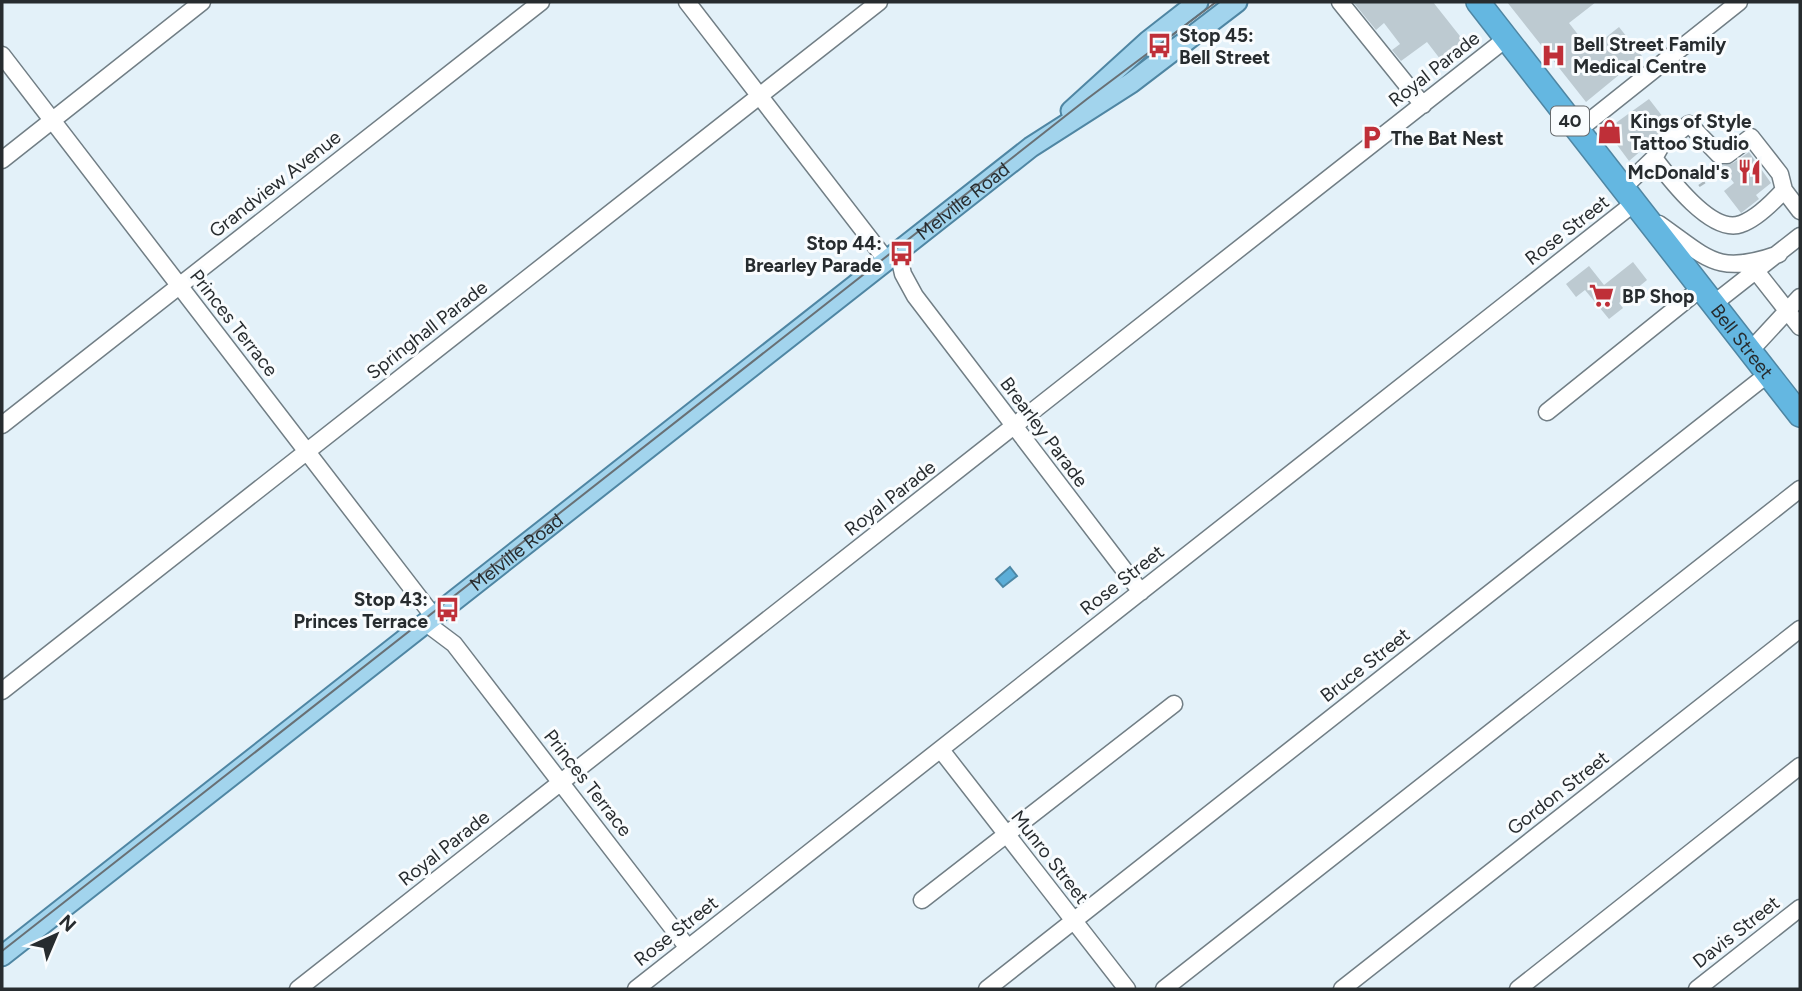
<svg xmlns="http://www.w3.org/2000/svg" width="1802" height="991" font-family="Figtree,sans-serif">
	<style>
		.water { fill: #5caed8; stroke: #4c87a5; stroke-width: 2 }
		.building { fill: #bdcad1 }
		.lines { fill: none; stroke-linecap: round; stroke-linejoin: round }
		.minor-casing { stroke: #717e85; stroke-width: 19 }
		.major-casing { stroke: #4f86a3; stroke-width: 23 }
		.highway-casing { stroke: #4f86a3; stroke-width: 26 }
		.path { stroke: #aab6bc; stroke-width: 2.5; stroke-dasharray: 7 3.5; stroke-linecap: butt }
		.minor { stroke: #fff; stroke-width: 16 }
		.major { stroke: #a2d4ed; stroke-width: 19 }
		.highway { stroke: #64b7e1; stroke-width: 23 }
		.tram { stroke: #687075; stroke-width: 2 }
		.labels { text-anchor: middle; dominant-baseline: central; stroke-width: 6; stroke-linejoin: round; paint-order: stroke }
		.shield { fill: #f9fcfe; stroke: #666a6d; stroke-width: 2 }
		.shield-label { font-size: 18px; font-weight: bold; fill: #272c2f }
		.poi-label { font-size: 19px; font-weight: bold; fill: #272c2f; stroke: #f9fcfe; text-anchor: start }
		.street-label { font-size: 19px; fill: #272c2f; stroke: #f9fcfe }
	</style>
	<rect width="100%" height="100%" fill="#e3f1f9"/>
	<path class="water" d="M1010 567 1017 576 1003 587 996 579Z"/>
	<path class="building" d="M1353 2H1433L1467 45 1444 64 1427 42 1401 61 1392 50 1400 44 1384 23 1376 30Z
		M1507 2H1596L1569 23 1590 50 1619 27 1642 56 1586 102Z
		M1649 99 1670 126 1629 161 1606 130Z
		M1749 152 1771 183 1756 195 1759 199 1741 213 1724 191 1734 183 1721 166 1733 163Z
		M1633 262 1647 280 1619 303 1623 308 1609 319 1585 290 1576 297 1566 284 1589 266 1604 285Z"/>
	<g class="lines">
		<defs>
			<path id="minor" d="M687 2 887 261
				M1340 2 1423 105
				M2 55 434 617
				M1577 131 1739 2
				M1654 158 1661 146 1689 124 1719 155H1727L1751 137 1780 174 1784 190
				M2 160 202 2
				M1622 189 1654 158C1669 178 1712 235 1741 224 1756 219 1773 202 1784 190L1800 211
				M1659 224C1709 259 1717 276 1779 254
				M898 252 903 274 915 296 1141 592
				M1756 271 1800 327
				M1712 305 1800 236
				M1750 351 1800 297
				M1547 412 1700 289
				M2 425 541 2
				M426 623 454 644 688 948
				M2 691 879 2
				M941 750 1127 989
				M922 900 1174 704
				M298 989 1507 38
				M636 989 1633 204 1641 210
				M987 989 1768 374
				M1164 989 1800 489
				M1342 989 1800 629
				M1518 989 1800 766
				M1697 989 1800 908"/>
			<g id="major">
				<path d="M1071 111 1148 41 1198 2"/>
				<path id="s1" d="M2 956 1031 147 1131 83 1237 2"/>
			</g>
			<g id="highway">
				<path id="s2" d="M1478 2 1800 415"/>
			</g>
		</defs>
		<use href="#minor" class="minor-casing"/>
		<use href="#major" class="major-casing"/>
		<use href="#highway" class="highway-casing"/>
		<path class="path" d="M1699 186 1705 182"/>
		<use href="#minor" class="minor"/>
		<use href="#major" class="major"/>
		<use href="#highway" class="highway"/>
		<path class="tram" d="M2 951 1087 99 1216 2"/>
	</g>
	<defs>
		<symbol id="bus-bare" viewBox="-9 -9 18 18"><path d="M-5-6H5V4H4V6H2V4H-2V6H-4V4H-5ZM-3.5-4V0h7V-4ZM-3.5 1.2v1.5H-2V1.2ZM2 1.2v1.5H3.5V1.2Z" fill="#bf2f38" stroke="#f9fcfe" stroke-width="2.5" paint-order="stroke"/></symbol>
		<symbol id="hospital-bare" viewBox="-9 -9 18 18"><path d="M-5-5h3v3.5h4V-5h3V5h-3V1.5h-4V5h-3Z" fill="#bf2f38" stroke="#f9fcfe" stroke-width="2.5" paint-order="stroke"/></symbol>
		<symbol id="shop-bare" viewBox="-9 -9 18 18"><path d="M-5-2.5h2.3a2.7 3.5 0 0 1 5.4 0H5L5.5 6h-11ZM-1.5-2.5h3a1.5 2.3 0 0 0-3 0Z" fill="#bf2f38" stroke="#f9fcfe" stroke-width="2.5" paint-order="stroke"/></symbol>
		<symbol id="parking-bare" viewBox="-9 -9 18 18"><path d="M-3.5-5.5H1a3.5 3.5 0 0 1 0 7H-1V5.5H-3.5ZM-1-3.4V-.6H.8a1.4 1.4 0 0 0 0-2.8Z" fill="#bf2f38" stroke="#f9fcfe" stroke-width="2.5" paint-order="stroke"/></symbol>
		<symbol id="restaurant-bare" viewBox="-9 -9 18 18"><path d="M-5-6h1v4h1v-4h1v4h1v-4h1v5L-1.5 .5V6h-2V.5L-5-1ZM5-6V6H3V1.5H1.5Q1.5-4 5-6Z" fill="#bf2f38" stroke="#f9fcfe" stroke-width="2.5" paint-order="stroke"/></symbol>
		<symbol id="supermarket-bare" viewBox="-9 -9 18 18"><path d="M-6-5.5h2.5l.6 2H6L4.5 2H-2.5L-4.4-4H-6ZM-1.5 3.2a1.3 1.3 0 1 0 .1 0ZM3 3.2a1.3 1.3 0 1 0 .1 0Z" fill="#bf2f38" stroke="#f9fcfe" stroke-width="2.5" paint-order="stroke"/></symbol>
	</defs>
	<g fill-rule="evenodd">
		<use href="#bus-bare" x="1142" y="28" width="35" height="35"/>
		<use href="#hospital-bare" x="1536" y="38" width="35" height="35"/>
		<use href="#shop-bare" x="1592" y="114" width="35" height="35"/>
		<use href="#parking-bare" x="1354" y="120" width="35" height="35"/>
		<use href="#restaurant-bare" x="1732" y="154" width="35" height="35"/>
		<use href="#bus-bare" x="884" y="236" width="35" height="35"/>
		<use href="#supermarket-bare" x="1584" y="278" width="35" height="35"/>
		<use href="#bus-bare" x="430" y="592" width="35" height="35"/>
	</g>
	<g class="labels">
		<rect class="shield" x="1551" y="106.5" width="38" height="29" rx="5"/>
		<g class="shield-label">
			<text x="1570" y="121">40</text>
		</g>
		<g class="poi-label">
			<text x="1179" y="35">Stop 45:<tspan x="1179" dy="22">Bell Street</tspan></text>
			<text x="1573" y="44">Bell Street Family<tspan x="1573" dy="22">Medical Centre</tspan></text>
			<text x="1630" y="121">Kings of Style<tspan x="1630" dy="22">Tattoo Studio</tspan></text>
			<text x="1391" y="138">The Bat Nest</text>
			<text x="1729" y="172" text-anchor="end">McDonald's</text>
			<text x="882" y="243" text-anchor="end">Stop 44:<tspan x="882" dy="22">Brearley Parade</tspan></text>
			<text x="1622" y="296">BP Shop</text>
			<text x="428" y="599" text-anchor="end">Stop 43:<tspan x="428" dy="22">Princes Terrace</tspan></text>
		</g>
		<g class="street-label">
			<text transform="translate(1434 69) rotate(-38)">Royal Parade</text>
			<text transform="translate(275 184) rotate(-38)">Grandview Avenue</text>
			<text stroke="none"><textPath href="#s1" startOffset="1222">Melville Road</textPath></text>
			<text transform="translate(1567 230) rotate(-38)">Rose Street</text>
			<text transform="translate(234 323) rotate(52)">Princes Terrace</text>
			<text transform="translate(427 330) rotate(-38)">Springhall Parade</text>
			<text stroke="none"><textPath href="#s2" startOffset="430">Bell Street</textPath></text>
			<text transform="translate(1044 432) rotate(53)">Brearley Parade</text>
			<text transform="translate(890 498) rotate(-38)">Royal Parade</text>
			<text stroke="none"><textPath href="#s1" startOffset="654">Melville Road</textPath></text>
			<text transform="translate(1122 580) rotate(-38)">Rose Street</text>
			<text transform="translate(1365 665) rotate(-38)">Bruce Street</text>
			<text transform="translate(588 783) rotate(52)">Princes Terrace</text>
			<text transform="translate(1558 793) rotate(-38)">Gordon Street</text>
			<text transform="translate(444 848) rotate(-38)">Royal Parade</text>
			<text transform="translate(1050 857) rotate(52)">Munro Street</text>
			<text transform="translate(676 931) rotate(-38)">Rose Street</text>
			<text transform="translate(1736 932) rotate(-38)">Davis Street</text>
		</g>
	</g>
	<rect width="1802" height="991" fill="none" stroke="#272c2f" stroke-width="7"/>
	<g transform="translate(56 935) rotate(44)" stroke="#f9fcfe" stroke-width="5" paint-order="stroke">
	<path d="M0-5L12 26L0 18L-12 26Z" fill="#272c2f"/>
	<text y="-10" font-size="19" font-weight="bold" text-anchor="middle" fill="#272c2f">N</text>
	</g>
</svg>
